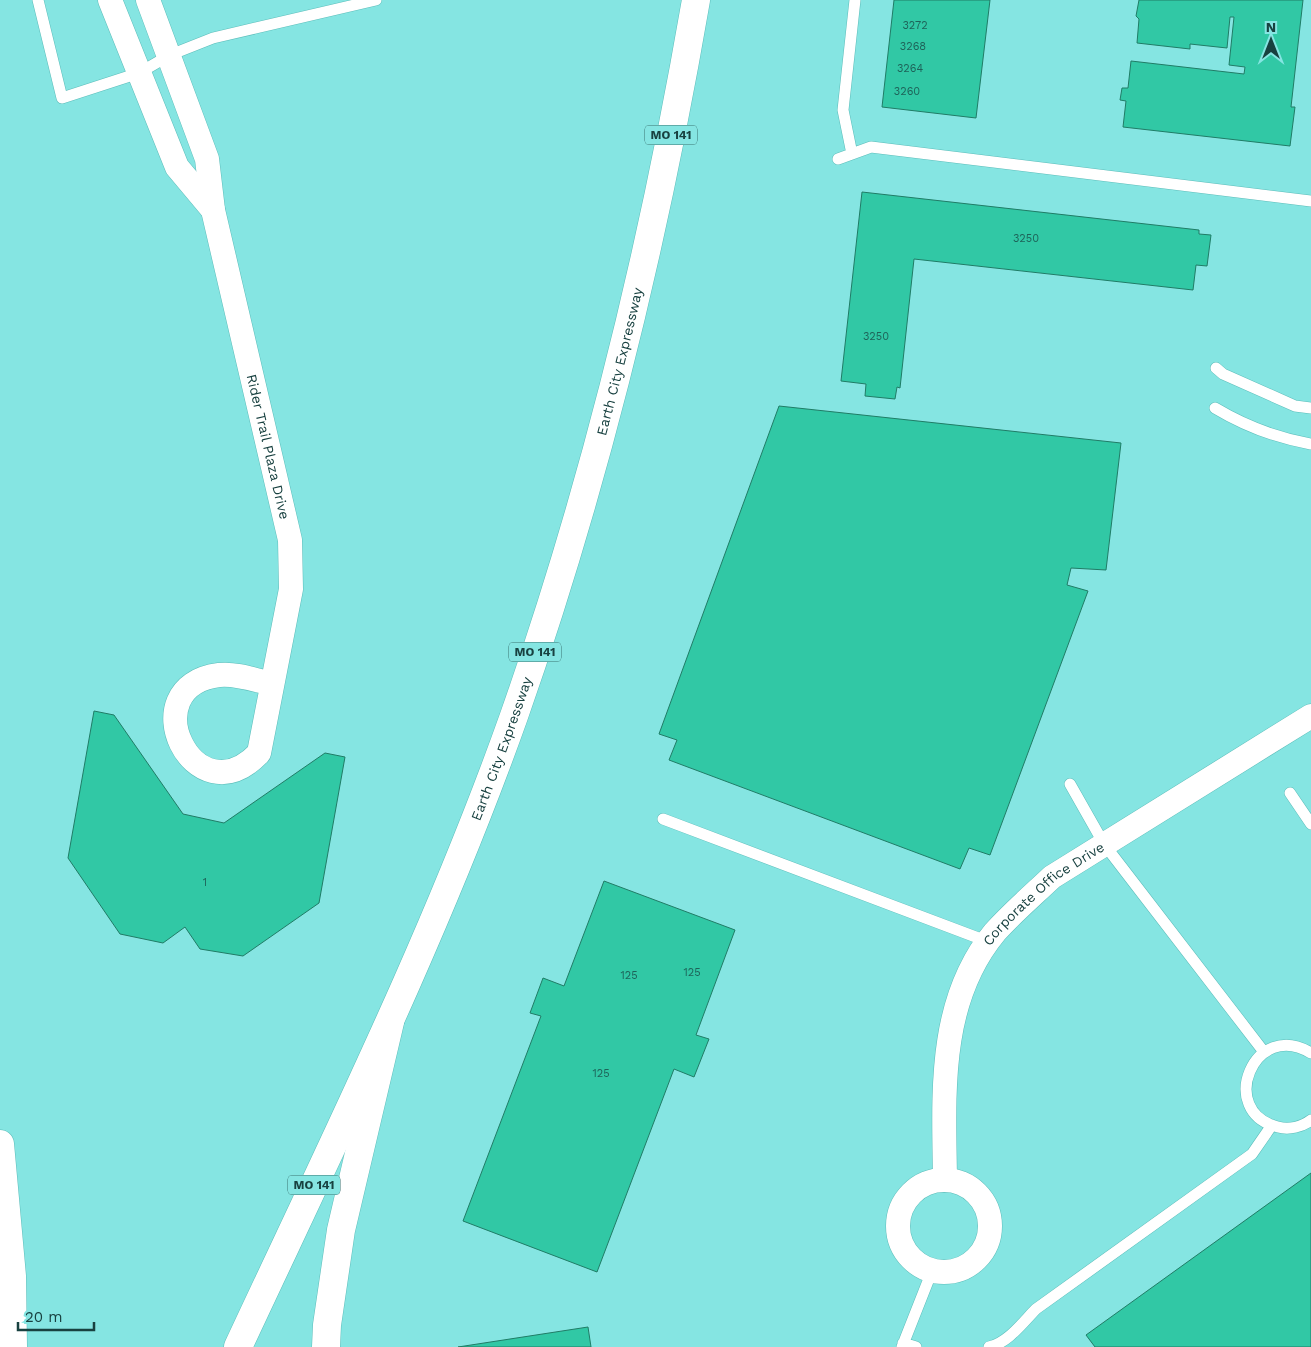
<svg xmlns="http://www.w3.org/2000/svg" width="1311" height="1347" font-family="'Work Sans',sans-serif">
	<style>
		.building { fill: #31c8a5; stroke: #207c66 }
		.lines { fill: none; stroke-linecap: round; stroke-linejoin: round }
		.service-casing { stroke: #5cbdba; stroke-width: 12 }
		.minor-casing { stroke: #5cbdba; stroke-width: 25 }
		.trunk-casing { stroke: #5cbdba; stroke-width: 29 }
		.motorway-casing { stroke: #5cbdba; stroke-width: 29 }
		.service { stroke: #fff; stroke-width: 11 }
		.minor { stroke: #fff; stroke-width: 24 }
		.trunk { stroke: #fff; stroke-width: 28 }
		.motorway { stroke: #fff; stroke-width: 28 }
		.labels { text-anchor: middle; dominant-baseline: central; stroke-width: 4; stroke-linejoin: round; paint-order: stroke }
		.number-label { font-size: 11px; fill: #1e6359 }
		.shield { fill: #85e5e2; stroke: #397271; stroke-width: 1 }
		.shield-label { font-size: 12px; font-weight: bold; fill: #184140 }
		.street-label { font-size: 14px; fill: #184140; stroke: #85e5e2 }
	</style>
	<rect width="100%" height="100%" fill="#85e5e2"/>
	<path class="building" d="M894 0H990L976 118 882 107Z
		M1139 0H1303L1291 107H1295L1290 146 1123 127 1126 101 1120 100 1122 88H1128L1131 61 1244 74 1245 67 1229 65 1234 17H1230L1227 48 1190 44V49L1137 43 1139 19 1136 16Z
		M862 192 1199 230V234L1211 235 1207 266 1196 265 1193 290 914 259 900 388 897 387 895 399 865 396 866 384 841 381Z
		M779 406 1121 443 1106 570 1071 568 1067 585 1088 591 990 855 969 848 960 869 669 760 677 740 659 734Z
		M94 711 114 715 183 814 224 823 325 753 345 757 319 903 243 956 200 949 185 927 163 943 120 934 68 858Z
		M604 881 735 930 696 1035 709 1039 694 1077 674 1069 597 1272 463 1221 541 1016 530 1013 543 978 564 986Z
		M1311 1173V1347H1095L1086 1335Z
		M588 1327 591 1347H458Z"/>
	<g class="lines">
		<defs>
			<path id="service" d="M38 0 62 98 139 73 170 55 213 38 376 0
				M852 154 843 110 855 0
				M838 159 871 147 1311 201
				M1216 368 1223 374 1295 406 1311 408
				M1215 408C1245 426 1277 438 1311 444
				M1070 784 1104 844 1264 1052
				M1290 793 1311 824
				M663 819 989 942
				M1311 1053C1254 1018 1216 1112 1278 1127 1289 1130 1302 1127 1311 1120
				M903 1343 916 1347
				M902 1347 932 1271
				M989 1347C1008 1343 1023 1322 1036 1309L1252 1154 1272 1125"/>
			<g id="minor">
				<path d="M110 0 177 167 213 210"/>
				<path id="s1" d="M148 0 207 159 213 210 290 540 291 589 259 753C194 821 130 686 219 675 236 673 255 680 272 684"/>
				<circle cx="944" cy="1226" r="46"/>
				<path id="s2" d="M945 1180C944 1095 937 1002 995 932 1013 912 1033 895 1052 877L1311 716"/>
			</g>
			<g id="trunk">
				<path d="M0 1144 12 1276 13 1347"/>
				<path id="s3" d="M238 1347C335 1139 437 933 514 716 596 483 654 243 696 0"/>
			</g>
			<path id="motorway" d="M326 1347 327 1325 341 1230 390 1022"/>
		</defs>
		<use href="#service" class="service-casing"/>
		<use href="#minor" class="minor-casing"/>
		<use href="#trunk" class="trunk-casing"/>
		<use href="#motorway" class="motorway-casing"/>
		<use href="#service" class="service"/>
		<use href="#minor" class="minor"/>
		<use href="#trunk" class="trunk"/>
		<use href="#motorway" class="motorway"/>
	</g>
	<g class="labels">
		<g class="number-label">
			<text x="915" y="25">3272</text>
			<text x="913" y="46">3268</text>
			<text x="910" y="68">3264</text>
			<text x="907" y="91">3260</text>
			<text x="1026" y="238">3250</text>
			<text x="876" y="336">3250</text>
			<text x="205" y="882">1</text>
			<text x="692" y="972">125</text>
			<text x="629" y="975">125</text>
			<text x="601" y="1073">125</text>
		</g>
		<g class="shield">
			<rect x="645" y="125.5" width="52" height="19" rx="4"/>
			<rect x="509" y="642.5" width="52" height="19" rx="4"/>
			<rect x="288" y="1175.5" width="52" height="19" rx="4"/>
		</g>
		<g class="shield-label">
			<text x="671" y="135">MO 141</text>
			<text x="535" y="652">MO 141</text>
			<text x="314" y="1185">MO 141</text>
		</g>
		<g class="street-label">
			<text stroke="none"><textPath href="#s3" startOffset="1059">Earth City Expressway</textPath></text>
			<text stroke="none"><textPath href="#s1" startOffset="464">Rider Trail Plaza Drive</textPath></text>
			<text stroke="none"><textPath href="#s3" startOffset="654">Earth City Expressway</textPath></text>
			<text stroke="none"><textPath href="#s2" startOffset="321">Corporate Office Drive</textPath></text>
		</g>
	</g>
	<g transform="translate(1271 40)" stroke="#85e5e2" stroke-width="4" paint-order="stroke">
	<path d="M0-4L9 19L0 12L-9 19Z" fill="#184140"/>
	<text y="-8" font-size="14" font-weight="bold" text-anchor="middle" fill="#184140">N</text>
	</g>
	<path d="M18 1322v8h76v-8" fill="none" stroke="#184140" stroke-width="2.5"/>
	<text x="25" y="1322" font-size="15" fill="#184140" stroke="#85e5e2" stroke-width="4" paint-order="stroke">20 m</text>
</svg>
